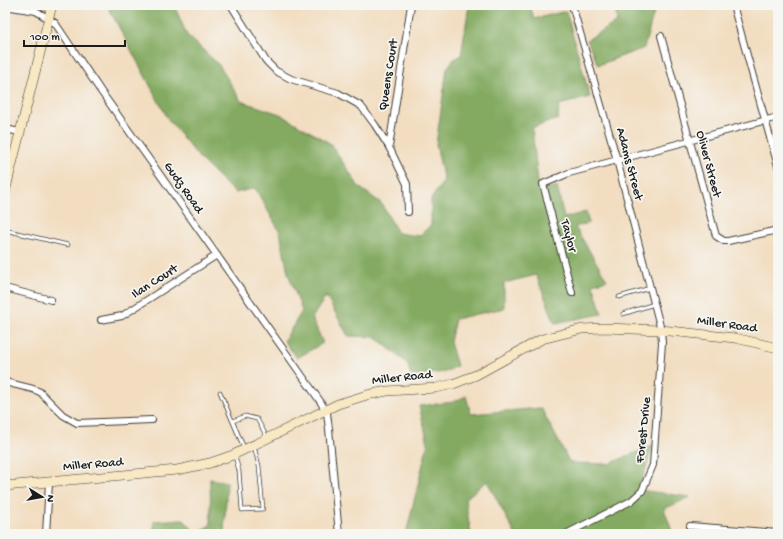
<svg xmlns="http://www.w3.org/2000/svg" width="783" height="539" font-family="'Gochi Hand',sans-serif">
	<style>
		.forest { fill: #83aa60; stroke: #50633e }
		.lines { fill: none; stroke-linecap: round; stroke-linejoin: round }
		.lane-casing { stroke: #3c3935; stroke-width: 4.5 }
		.street-casing { stroke: #3c3935; stroke-width: 8 }
		.secondary-casing { stroke: #3c3935; stroke-width: 10 }
		.lane { stroke: #fff; stroke-width: 3 }
		.street { stroke: #fff; stroke-width: 6 }
		.secondary { stroke: #f8e8c3; stroke-width: 9 }
		.labels { text-anchor: middle; dominant-baseline: central; stroke-width: 3.5; stroke-linejoin: round; paint-order: stroke }
		.street-label { font-size: 13px; fill: #1c1c1c; stroke: #f6f6f2 }
	</style>
	<rect width="100%" height="100%" fill="#f6f6f2"/>
	<filter id="ink" filterUnits="userSpaceOnUse"><feTurbulence type="fractalNoise" baseFrequency=".025" numOctaves="2"/><feDisplacementMap in="SourceGraphic" scale="8" xChannelSelector="R" yChannelSelector="G"/><feConvolveMatrix kernelMatrix="1 2 1 2 8 2 1 2 1" color-interpolation-filters="sRGB"/></filter>
	<filter id="wash" filterUnits="userSpaceOnUse"><feTurbulence type="fractalNoise" baseFrequency=".012" numOctaves="4" result="noise"/><feDisplacementMap in="SourceGraphic" scale="16" xChannelSelector="R" yChannelSelector="G"/><feGaussianBlur stdDeviation="0.9" result="paint"/><feColorMatrix in="noise" values="0 0 0 0 0 0 0 0 0 0 0 0 0 0 0 0 0 1.4 0 .05"/><feComposite in="paint" operator="in"/></filter>
	<g filter="url(#wash)">
		<rect width="100%" height="100%" fill="#f2ddc0"/>
		<path class="forest" d="M107 5H174L187 35 219 65 241 101 280 114 331 144 359 187 381 203 398 233 419 236 431 225V199L444 181 436 144 447 68 454 59 461 56 469 5H530L534 19 566 11 590 97 559 105 558 119 532 128 539 191 557 186 564 218 586 212 589 223 575 227 607 280 593 284 602 314 555 323 536 275 504 283V308L455 319 450 342 457 366 445 372 411 376 407 363 375 337 348 336 326 296 312 318 323 343 297 358 284 341 302 311 288 273 280 232 255 188 235 193 201 160 168 119Z
			M615 5H656L644 48 598 65 587 40 617 22Z
			M466 396 471 414 541 408 570 463 609 464 653 445 639 490 690 497 664 509 673 534H515L487 481 465 499 471 534H406L428 443 419 406 453 402Z
			M210 479 227 482 224 534H198L211 524Z
			M183 519 197 534H154V521Z"/>
	</g>
	<g filter="url(#ink)">
		<g class="lines">
			<defs>
				<path id="lane" d="M5 230 68 245
					M619 297 650 288
					M623 314 654 304
					M220 392 244 448
					M233 421 245 416 257 419 267 437
					M235 456 239 471 242 510 263 509 259 466 254 446"/>
				<path id="street" d="M231 5 266 61 276 71 291 79 338 93 361 106 375 125 389 147 407 184 408 212
					M733 5 778 166
					M5 6 36 11 55 23 100 90 320 401 327 413 329 429 339 534
					M661 36 716 236 724 241H728L778 230
					M5 129 20 132
					M389 147 411 5
					M5 288 51 300
					M572 293 543 184 569 173 778 117
					M101 320 122 316 217 255
					M5 382 33 389 40 392 63 415 77 423 152 420
					M690 526 778 533
					M46 534 49 483
					M566 534 631 501 642 491 653 465 662 343 661 330 617 160 572 5"/>
				<path id="secondary" d="M5 192 52 5
					M5 486 177 470 210 463 233 455 338 404 367 395 387 391 436 388 453 384 476 375 542 339 582 329 603 328 661 330 735 338 778 348"/>
			</defs>
			<use href="#lane" class="lane-casing"/>
			<use href="#street" class="street-casing"/>
			<use href="#secondary" class="secondary-casing"/>
			<use href="#lane" class="lane"/>
			<use href="#street" class="street"/>
			<use href="#secondary" class="secondary"/>
		</g>
	</g>
	<g class="labels">
		<g class="street-label">
			<text transform="translate(389 75) rotate(-81)">Queens Court</text>
			<text transform="translate(629 164) rotate(75)">Adams Street</text>
			<text transform="translate(708 164) rotate(75)">Oliver Street</text>
			<text transform="translate(183 188) rotate(55)">Gudz Road</text>
			<text transform="translate(568 236) rotate(75)">Taylor</text>
			<text transform="translate(155 282) rotate(-33)">Ilan Court</text>
			<text transform="translate(727 325) rotate(8)">Miller Road</text>
			<text transform="translate(402 378) rotate(-6)">Miller Road</text>
			<text transform="translate(644 430) rotate(-84)">Forest Drive</text>
			<text transform="translate(93 465) rotate(-5)">Miller Road</text>
		</g>
	</g>
	<rect width="783" height="539" fill="none" stroke="#f6f6f2" stroke-width="20"/>
	<g transform="translate(42 497) rotate(101)" stroke="#f6f6f2" stroke-width="3" paint-order="stroke">
	<path d="M0-3L7 15L0 10L-7 15Z" fill="#1c1c1c"/>
	<text y="-6" font-size="11" font-weight="bold" text-anchor="middle" fill="#1c1c1c">N</text>
	</g>
	<path d="M24 40v6h101v-6" fill="none" stroke="#1c1c1c" stroke-width="2"/>
	<text x="30" y="40" font-size="12" fill="#1c1c1c" stroke="#f6f6f2" stroke-width="3" paint-order="stroke">100 m</text>
</svg>
